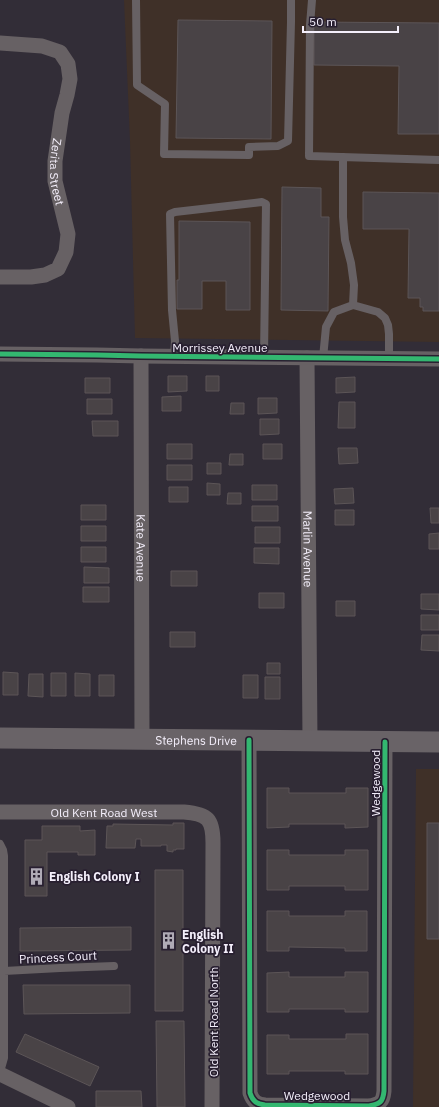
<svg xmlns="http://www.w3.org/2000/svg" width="439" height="1107" font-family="'IBM Plex Sans',sans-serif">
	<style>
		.industrial { fill: #3f3028 }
		.building { fill: #494346; stroke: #5c5557 }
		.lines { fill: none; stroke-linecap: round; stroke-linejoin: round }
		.lane { stroke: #676164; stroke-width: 8 }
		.street { stroke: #676164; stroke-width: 15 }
		.secondary { stroke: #696367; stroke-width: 21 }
		.cycleway-casing { stroke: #281f30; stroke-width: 8 }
		.cycleway { stroke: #33b770; stroke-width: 5 }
		.labels { text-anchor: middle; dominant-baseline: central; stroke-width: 3.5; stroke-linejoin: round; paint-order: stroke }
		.street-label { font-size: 12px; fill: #f4effb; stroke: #281f30 }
		.poi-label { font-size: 12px; font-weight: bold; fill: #f4effb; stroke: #281f30; text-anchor: start }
	</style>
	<rect width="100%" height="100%" fill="#322d37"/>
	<path class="industrial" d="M124 0H439V342L135 338 130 141Z
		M416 769H439V1107H413Z"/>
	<path class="building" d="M178 20 272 21 271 139 176 138Z
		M314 22 439 23V134H398L399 66 314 65Z
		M282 187 321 188V217H329L328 311 281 310Z
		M363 192 439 193V311H423V307H420V298H408L409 229H363Z
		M179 221 250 222V310H226V281H202V309H177V280H179Z
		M168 376H187V391L168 392Z
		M206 376H219V391H206Z
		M355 377V392L336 393V378Z
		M85 378H110V393H85Z
		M181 396V411H162V397Z
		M258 398H277V413L258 414Z
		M87 399H112V414H87Z
		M339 402H355V428H338Z
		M231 403H244V414H230Z
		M260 419H279V434L260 435Z
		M92 421H118V436H93Z
		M167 444H192V459H167Z
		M263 444H282V459H263Z
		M338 448H357L358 463 339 464Z
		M230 454H243V465H229Z
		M207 463H221V474H207Z
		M167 465H192V480H167Z
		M207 483 220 484V495H207Z
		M252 485H277V500H252Z
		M169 487H188V502H169Z
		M353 488 354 503 335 504 334 489Z
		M228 493H241V504H227Z
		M81 505H106V520H81Z
		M252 506H278V521H252Z
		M430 508H439V523H431Z
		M335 510H354V525H335Z
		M81 526H106V541H81Z
		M255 527H280V543H255Z
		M439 533V549H429V534Z
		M81 547H106V562H81Z
		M254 548H279V564L254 563Z
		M84 567 109 568V583H84Z
		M171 571H197V586H171Z
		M83 587H109V602H83Z
		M259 593H284V608H259Z
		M421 594H439V610L421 609Z
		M336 601H355V616H336Z
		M421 615H439V630H421Z
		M170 632H195V647H170Z
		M422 635H439V651L421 650Z
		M267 663H280V674H267Z
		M3 672 18 673V695H3Z
		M51 673H66V696H51Z
		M75 673 90 674V696H75Z
		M29 674H43V697L28 696Z
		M99 675H114V696H99Z
		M243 675H258V698H243Z
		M265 677H280V699H265Z
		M267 788H289V793H346V788H368V827L345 828V824H289V827L267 828Z
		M173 823H184V849H176V850H173V852L167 851V845H161V846H141V839H136L135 848H106L107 826H113V824L173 825Z
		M427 823H439V939H427Z
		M42 826H80V831L95 830V855H78V852H47V896H25V840H42Z
		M267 850H289V855H345V850H368V890H345V886H289V890H267Z
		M155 870H183V1011H155Z
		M267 911H289V916H345V911H367V951H345V948L289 947V951H267Z
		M131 927V950L20 951V928Z
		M289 972V977H345V972H368V1012H345V1009H289V1012H267V973Z
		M23 985H130V1013L24 1014Z
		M156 1021H184L185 1107H157Z
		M25 1034 99 1067 90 1086 16 1052Z
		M346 1034H368V1074H345V1071H289V1074H267V1035H289V1039H346Z
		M96 1091H141L142 1107H96Z"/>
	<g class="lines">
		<path class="lane" d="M136 0 137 85 165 104 164 154 249 155V147L278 146 288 141 291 22V0
			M312 0 310 25 309 156 439 160
			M343 157V217L345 240 351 263 354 285 353 305
			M174 357 175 341 172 310 170 214 175 212 262 202 266 204 264 357
			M323 358 326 327 334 312 353 305 378 312 385 318 388 325 389 334V358
			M0 844 3 850 4 856V1058L0 1072
			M4 971 60 968 114 966"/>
		<g class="street">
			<path id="s1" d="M0 43 42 46 60 52 68 64 70 79 67 95 62 113 55 161V181L68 234 66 252 58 269 45 275 31 277H0"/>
			<path d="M0 354 97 355 141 356 439 359"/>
			<path id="s2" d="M141 356 142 739"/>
			<path id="s3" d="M307 358 310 741"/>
			<path d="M249 740 250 1093C253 1102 257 1104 265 1105L369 1106C380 1104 383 1102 384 1091L385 742"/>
			<path id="s4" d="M0 812H184C208 814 213 819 213 843L212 1107"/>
			<path d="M0 1074 68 1107"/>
		</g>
		<path class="secondary" id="s5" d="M0 738 439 742"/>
		<defs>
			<path id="cycleway" d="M0 354 97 355 141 356 439 359
				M249 740 250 1093C253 1102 257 1104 265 1105L369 1106C380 1104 383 1102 384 1091L385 742"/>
		</defs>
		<use href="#cycleway" class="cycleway-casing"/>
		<use href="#cycleway" class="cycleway"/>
	</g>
	<defs>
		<symbol id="building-bare" viewBox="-9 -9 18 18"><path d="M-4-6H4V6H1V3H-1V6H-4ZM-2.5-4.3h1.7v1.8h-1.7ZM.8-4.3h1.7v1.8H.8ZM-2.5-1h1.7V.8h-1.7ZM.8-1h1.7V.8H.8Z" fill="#b0abb6" stroke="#281f30" stroke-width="2.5" paint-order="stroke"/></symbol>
	</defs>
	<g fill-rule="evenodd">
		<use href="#building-bare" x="24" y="864" width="25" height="25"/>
		<use href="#building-bare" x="156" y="928" width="25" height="25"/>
	</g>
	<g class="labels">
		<g class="street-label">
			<text stroke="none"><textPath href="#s1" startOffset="185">Zerita Street</textPath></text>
			<text x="220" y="347">Morrissey Avenue</text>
			<text stroke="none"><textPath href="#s2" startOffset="192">Kate Avenue</textPath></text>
			<text stroke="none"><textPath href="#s3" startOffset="191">Marlin Avenue</textPath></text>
			<text stroke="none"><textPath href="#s5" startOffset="196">Stephens Drive</textPath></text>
			<text transform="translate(375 783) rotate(-90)">Wedgewood</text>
			<text stroke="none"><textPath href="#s4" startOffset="104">Old Kent Road West</textPath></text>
			<text transform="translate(58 957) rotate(-3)">Princess Court</text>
			<text transform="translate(213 1022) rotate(-90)">Old Kent Road North</text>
			<text x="317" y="1095">Wedgewood</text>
		</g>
		<g class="poi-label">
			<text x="49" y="876">English Colony I</text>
			<text x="182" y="934">English<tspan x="182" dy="14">Colony II</tspan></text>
		</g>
	</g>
	<path d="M303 26v6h95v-6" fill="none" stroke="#f4effb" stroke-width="2"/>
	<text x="309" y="26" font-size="12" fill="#f4effb" stroke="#281f30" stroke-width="3" paint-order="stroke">50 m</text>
</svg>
